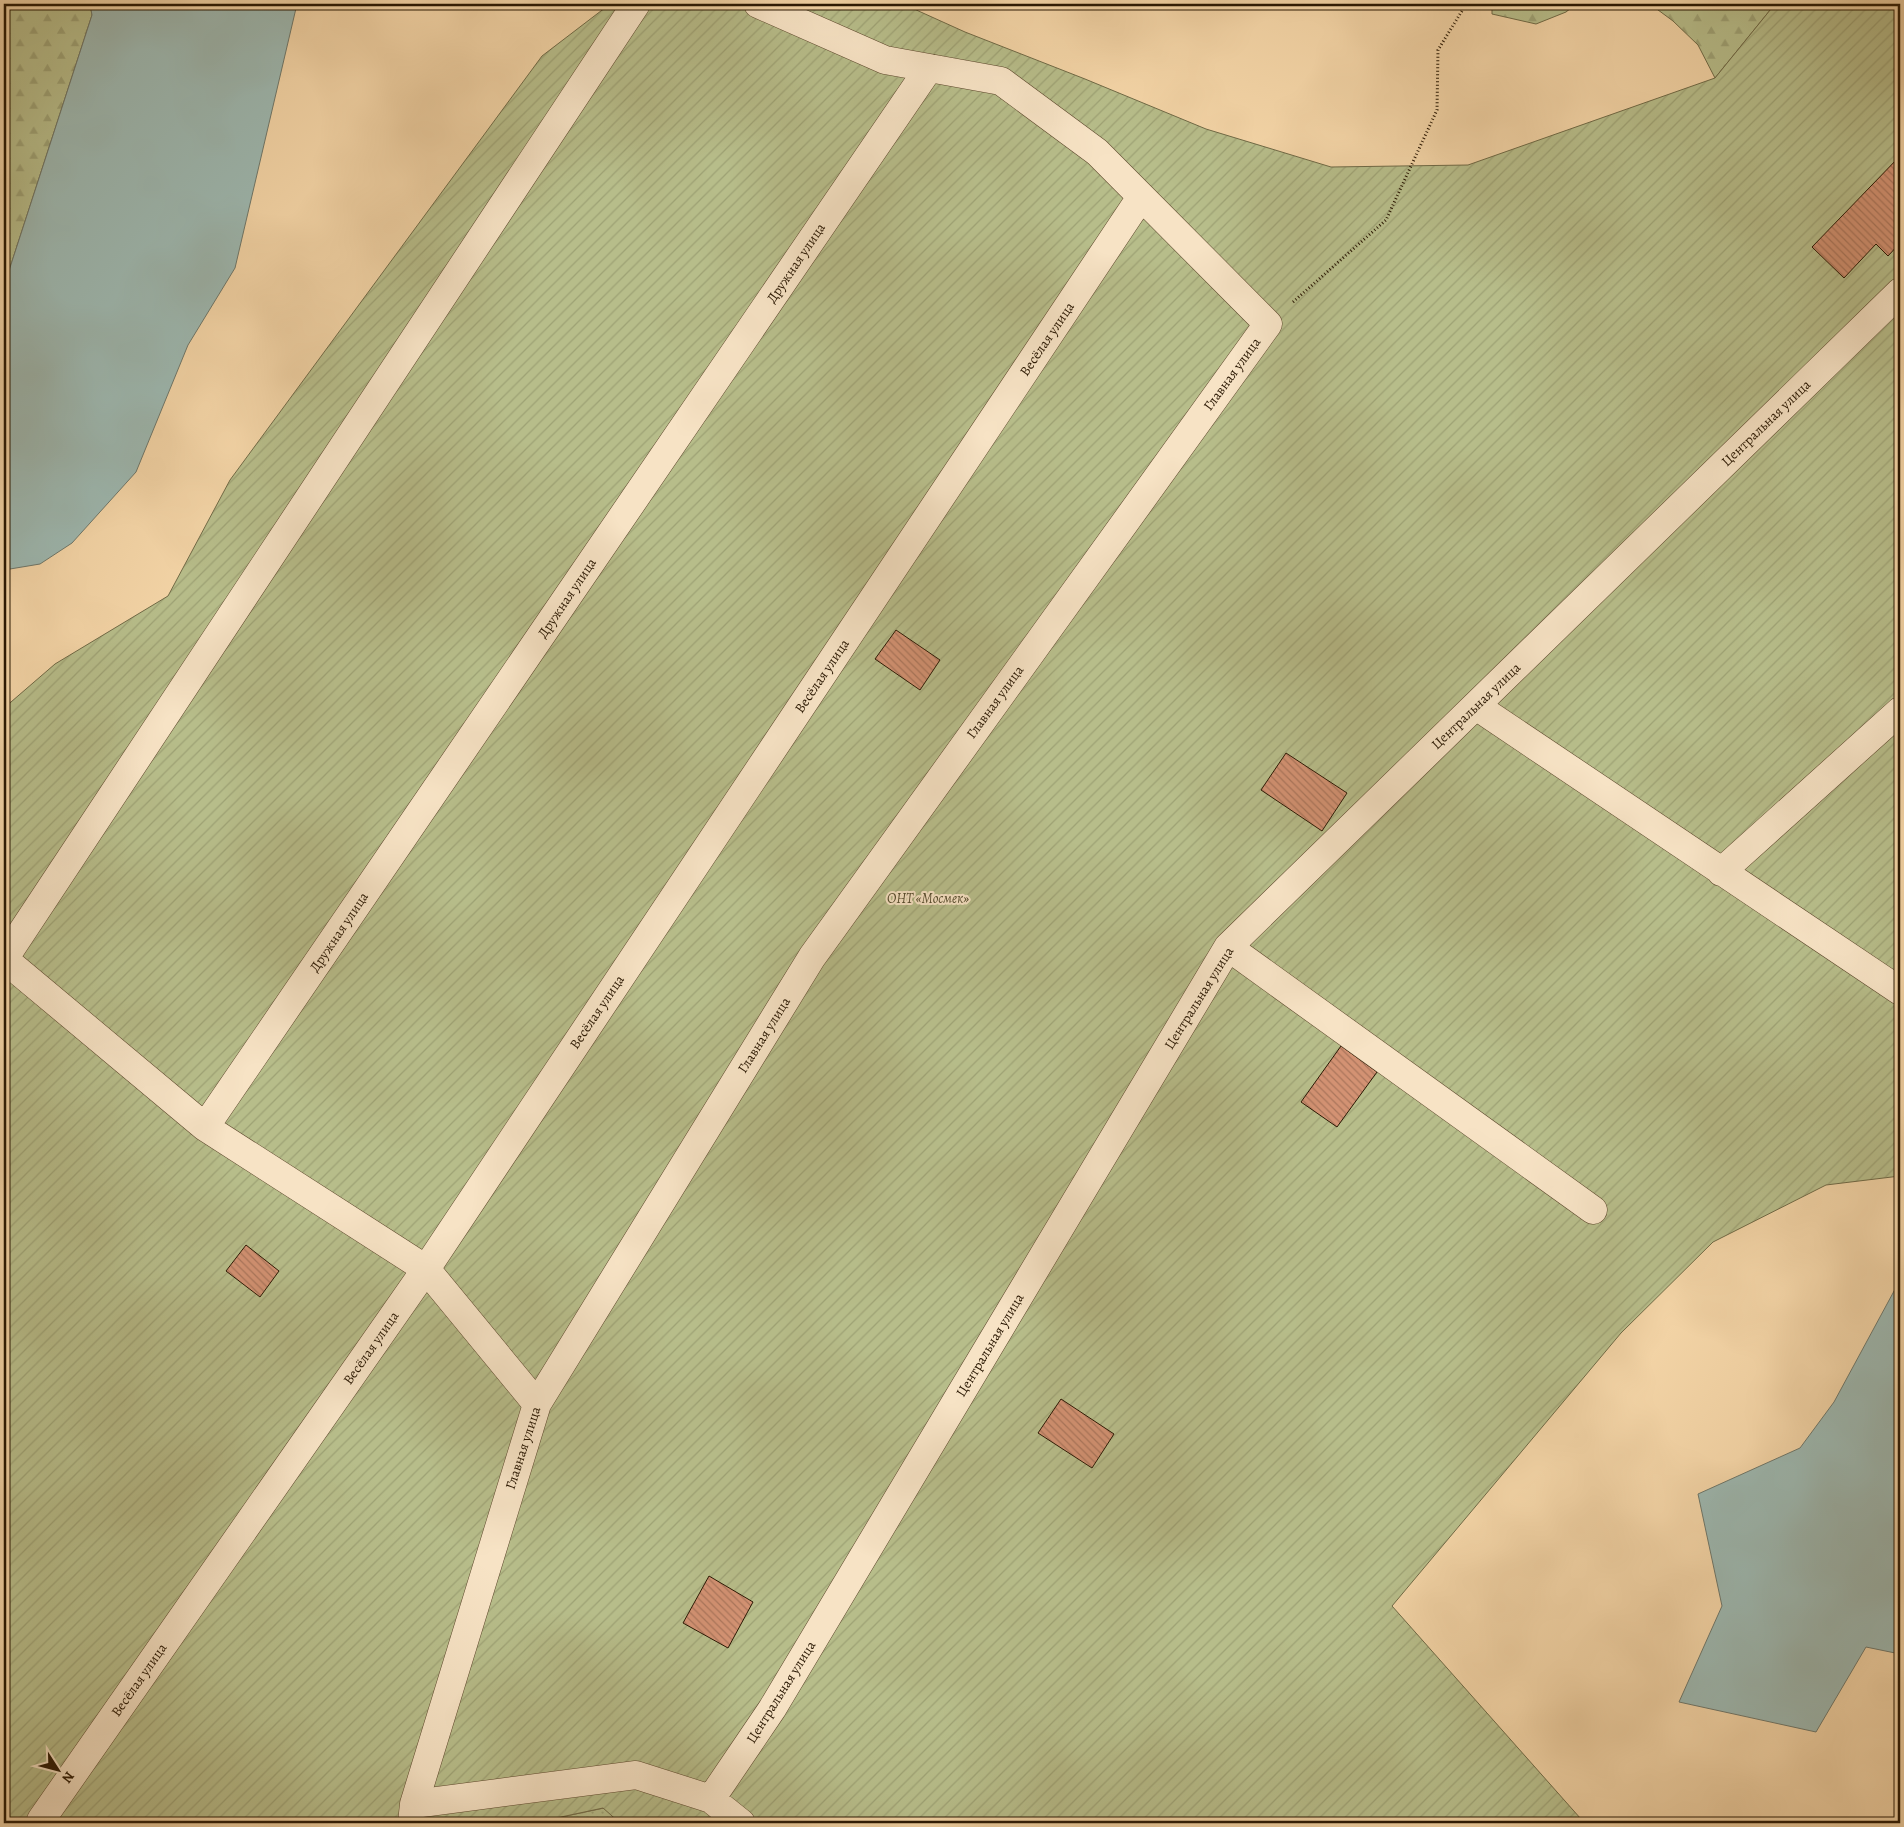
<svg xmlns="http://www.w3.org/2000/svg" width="1904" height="1827" font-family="Alegreya,serif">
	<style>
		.grass { fill: url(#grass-dots); stroke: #706a46 }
		.forest { fill: url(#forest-firs); stroke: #706a46 }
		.garden { fill: url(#garden-furrows); stroke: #706a46 }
		.water { fill: #9db7af; stroke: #6f776a }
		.building { fill: url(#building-back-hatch); stroke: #2a1803 }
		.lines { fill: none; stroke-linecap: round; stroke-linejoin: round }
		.minor-casing { stroke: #5c472c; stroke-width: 29 }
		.path { stroke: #2a1803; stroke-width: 3; stroke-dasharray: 1 2.5; stroke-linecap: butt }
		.minor { stroke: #f7e3c5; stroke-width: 28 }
		.labels { text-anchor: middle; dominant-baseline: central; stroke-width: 4; stroke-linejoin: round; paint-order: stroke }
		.street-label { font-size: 14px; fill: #2a1803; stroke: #f7e3c5 }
		.park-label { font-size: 14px; font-style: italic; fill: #544a2c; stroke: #f7e3c5 }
	</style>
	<defs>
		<pattern id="grass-dots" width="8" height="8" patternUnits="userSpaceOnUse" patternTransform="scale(1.25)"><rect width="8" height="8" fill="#b7bd8a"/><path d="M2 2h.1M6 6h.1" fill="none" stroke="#9ea275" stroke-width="1.8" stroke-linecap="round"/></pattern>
		<pattern id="forest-firs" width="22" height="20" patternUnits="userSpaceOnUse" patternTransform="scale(1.25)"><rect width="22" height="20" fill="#b7bd8a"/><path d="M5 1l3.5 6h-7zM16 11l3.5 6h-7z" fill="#9ea275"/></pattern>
		<pattern id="garden-furrows" width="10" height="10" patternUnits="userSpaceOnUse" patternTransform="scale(1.25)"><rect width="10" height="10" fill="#b7bd8a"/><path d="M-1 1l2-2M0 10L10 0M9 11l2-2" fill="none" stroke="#9ea275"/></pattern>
		<pattern id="building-back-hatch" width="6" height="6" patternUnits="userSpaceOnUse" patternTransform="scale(1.25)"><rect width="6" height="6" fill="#d39273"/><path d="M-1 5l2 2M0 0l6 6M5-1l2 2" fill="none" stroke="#ab765c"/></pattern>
	</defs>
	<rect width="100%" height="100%" fill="#f3d4a6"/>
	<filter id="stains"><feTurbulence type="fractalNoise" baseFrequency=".004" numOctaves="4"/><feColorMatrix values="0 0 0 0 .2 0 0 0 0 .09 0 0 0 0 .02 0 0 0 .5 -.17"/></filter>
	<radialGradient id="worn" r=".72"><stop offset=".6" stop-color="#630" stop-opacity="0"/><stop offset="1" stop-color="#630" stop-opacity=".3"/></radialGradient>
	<path class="grass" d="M604 1808 620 1823H533Z"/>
	<path class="forest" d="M4 4H90L92 15 4 286Z
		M1492 4H1576L1566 12 1536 24 1492 14Z
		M1650 4H1775L1715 78 1698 45 1673 21Z"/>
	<path class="garden" d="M610 4H903L965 32 1085 79 1206 129 1331 167 1468 165 1715 78 1775 4H1900V1176L1826 1185 1713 1242 1621 1333 1392 1606 1581 1819V1823H620L603 1808 533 1823H4V708L55 664 168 596 230 480 542 56Z"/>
	<path class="water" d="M90 4H297L235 268 188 345 136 472 72 543 40 564 4 570V286L92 15Z
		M1900 1280V1654L1866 1647 1816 1732 1679 1702 1722 1606 1698 1494 1800 1448 1834 1402Z"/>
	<path class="building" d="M1900 156V243L1888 256 1876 244 1844 278 1812 247Z
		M896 630 940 660 920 690 875 659Z
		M1286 753 1347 793 1322 831 1261 790Z
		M1341 1046 1377 1072 1337 1127 1301 1102Z
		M246 1245 279 1271 260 1297 226 1271Z
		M1061 1399 1114 1434 1092 1468 1038 1433Z
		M709 1576 753 1602 728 1648 683 1623Z"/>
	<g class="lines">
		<defs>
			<path id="minor" d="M1476 706 1900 991
				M1721 872 1900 711
				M1228 947 1593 1210
				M4 959 636 4
				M4 959 205 1127 426 1269 537 1404
				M205 1127 929 68
				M711 1799 772 1709 1228 947 1900 292
				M414 1804 636 1775 711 1799 741 1823
				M41 1820 426 1269 1141 197
				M412 1823 414 1804 537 1404 812 957 1268 324 1097 152 1001 81 885 60 758 4"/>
		</defs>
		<use href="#minor" class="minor-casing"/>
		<path class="path" d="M1293 302 1386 220 1437 110 1438 50 1465 6V4"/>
		<use href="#minor" class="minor"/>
	</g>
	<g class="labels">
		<g class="street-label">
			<text transform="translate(796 263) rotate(-56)">Дружная улица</text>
			<text transform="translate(1047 339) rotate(-56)">Весёлая улица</text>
			<text transform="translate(1232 374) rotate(-54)">Главная улица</text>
			<text transform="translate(1766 423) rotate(-44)">Центральная улица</text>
			<text transform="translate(567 598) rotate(-56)">Дружная улица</text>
			<text transform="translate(822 676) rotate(-56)">Весёлая улица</text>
			<text transform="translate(995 702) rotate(-54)">Главная улица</text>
			<text transform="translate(1476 706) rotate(-44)">Центральная улица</text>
			<text transform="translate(339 932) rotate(-56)">Дружная улица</text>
			<text transform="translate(1199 998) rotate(-58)">Центральная улица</text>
			<text transform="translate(597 1012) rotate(-56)">Весёлая улица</text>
			<text transform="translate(764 1035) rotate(-58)">Главная улица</text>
			<text transform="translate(990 1345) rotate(-59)">Центральная улица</text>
			<text transform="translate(371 1348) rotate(-55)">Весёлая улица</text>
			<text transform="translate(523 1448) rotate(-72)">Главная улица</text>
			<text transform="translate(139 1680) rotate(-55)">Весёлая улица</text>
			<text transform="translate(781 1692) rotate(-58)">Центральная улица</text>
		</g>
		<g class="park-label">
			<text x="928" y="898">ОНТ «Мосмек»</text>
		</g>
	</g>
	<rect width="1904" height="1827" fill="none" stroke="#f3d4a6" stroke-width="20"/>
	<rect x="5" y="5" width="1894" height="1817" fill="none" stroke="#2a1803" stroke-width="2.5"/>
	<rect x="10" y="10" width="1884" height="1807" fill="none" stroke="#2a1803"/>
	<g transform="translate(58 1770) rotate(126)" stroke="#f7e3c5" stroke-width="4" paint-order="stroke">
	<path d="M0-4L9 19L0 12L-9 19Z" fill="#2a1803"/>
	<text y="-8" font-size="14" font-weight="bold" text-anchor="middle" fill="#2a1803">N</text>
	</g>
	<rect width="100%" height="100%" filter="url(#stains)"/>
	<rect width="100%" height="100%" fill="url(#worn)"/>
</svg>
